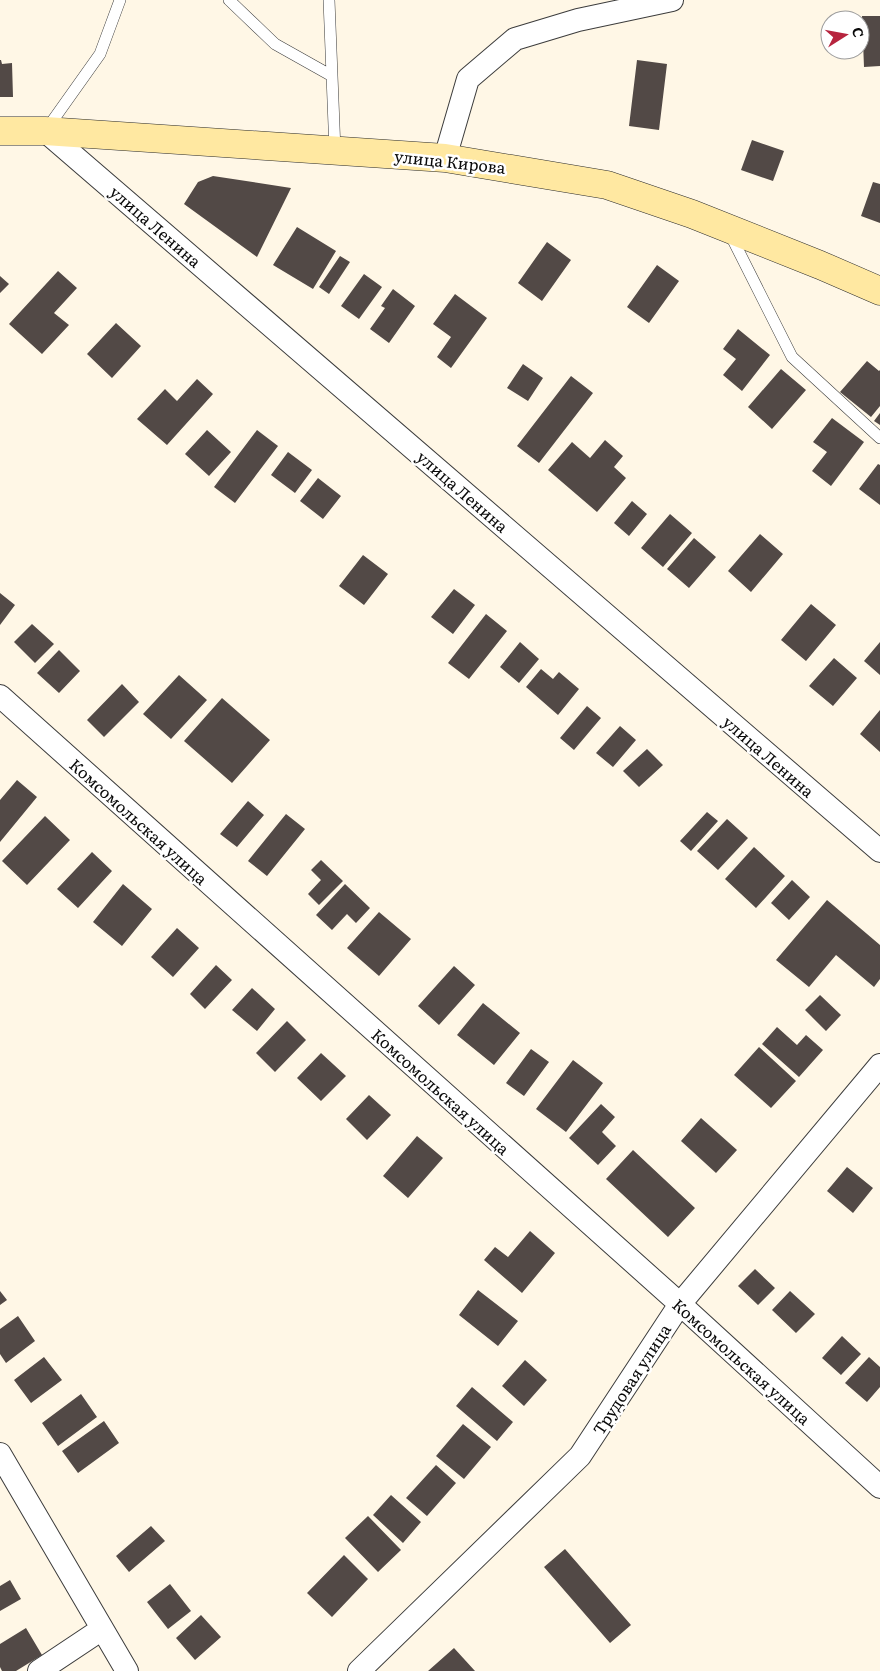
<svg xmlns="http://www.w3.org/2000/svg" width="880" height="1671" font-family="Literata,serif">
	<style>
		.building { fill: #524946 }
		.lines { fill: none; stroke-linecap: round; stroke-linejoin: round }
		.lane-casing { stroke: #3c3c3c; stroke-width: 12 }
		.street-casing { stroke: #3c3c3c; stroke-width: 24 }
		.secondary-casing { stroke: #2b2b2b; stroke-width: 29 }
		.lane { stroke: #fff; stroke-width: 11 }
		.street { stroke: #fff; stroke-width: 22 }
		.secondary { stroke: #ffe8a1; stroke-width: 28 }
		.labels { text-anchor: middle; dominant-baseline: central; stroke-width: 5; stroke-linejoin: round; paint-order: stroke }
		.street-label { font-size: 16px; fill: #090909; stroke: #fff }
	</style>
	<rect width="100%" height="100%" fill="#fff7e6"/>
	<path class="building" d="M862 16H880V66L864 67Z
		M0 60H1L2 64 12 63 13 97H0Z
		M637 60 667 64 659 130 629 126Z
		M752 140 784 151 773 181 741 170Z
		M213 176 291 188 257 257 184 204 198 182Z
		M873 182 880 184V223L861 216Z
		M297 227 336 251 313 289 273 265Z
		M547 242 571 260 542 301 518 283Z
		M340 256 350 262 329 294 319 287Z
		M657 265 679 281 649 323 627 307Z
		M58 271 77 288 54 313 69 325 42 354 9 324Z
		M364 274 382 287 359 319 341 306Z
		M0 276 9 284 0 293Z
		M393 289 415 306 389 343 370 329 385 308 381 306Z
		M455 294 487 318 451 368 437 357 451 337 433 324Z
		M116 323 141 346 112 378 87 354Z
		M738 329 770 355 742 391 723 375 736 359 723 349Z
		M867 361 879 371 880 370V406L871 417 840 392Z
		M523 364 543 378 528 401 507 388Z
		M781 369 806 390 772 429 748 407Z
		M571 376 593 393 539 463 517 446Z
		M197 379 213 394 167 445 137 419 165 389 177 401Z
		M880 413V425L874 421Z
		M832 418 864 442 831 486 812 471 827 452 813 442Z
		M207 430 231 452 209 476 185 454Z
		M257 430 278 446 235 503 214 487Z
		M605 440 623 456 614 467 626 478 597 512 548 470 572 442 590 458Z
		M288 452 312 470 295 493 271 475Z
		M878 464 880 465V505L859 489Z
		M318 478 341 496 323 519 300 501Z
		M632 501 647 514 629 536 614 523Z
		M670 514 692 533 663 567 641 548Z
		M760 534 783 554 751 592 728 571Z
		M694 538 716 557 689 588 667 569Z
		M363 555 388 574 364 605 339 586Z
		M454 589 475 605 453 634 431 617Z
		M0 593 15 605 0 625Z
		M811 604 836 625 806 661 781 640Z
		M486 614 507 631 469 679 448 663Z
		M32 624 54 644 35 663 14 642Z
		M520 642 539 659 519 683 500 667Z
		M880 642V675L864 661Z
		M59 650 80 671 59 693 37 673Z
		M834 658 857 678 833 706 809 686Z
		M541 669 553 679 559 672 579 689 558 715 526 687Z
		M179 675 207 700 171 739 143 714Z
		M122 684 139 702 104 737 87 720Z
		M222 698 270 740 232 783 184 741Z
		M587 706 601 718 574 750 560 738Z
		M880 710V752L860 734Z
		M620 726 636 740 613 767 596 753Z
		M647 749 663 765 639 787 623 771Z
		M17 780 37 797 0 842V800Z
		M248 801 264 815 237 847 220 834Z
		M707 812 718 821 691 851 680 841Z
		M286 814 305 829 267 876 248 861Z
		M45 816 70 840 27 885 2 861Z
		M727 819 748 838 718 870 697 851Z
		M754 847 785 876 756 908 725 879Z
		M92 852 112 871 78 908 57 889Z
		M321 860 343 881 319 905 308 894 321 880 311 870Z
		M792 880 810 897 789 920 771 903Z
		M123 884 152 909 122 946 93 922Z
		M345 884 370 908 356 923 347 914 332 930 316 915Z
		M827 900 880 945V979L874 987 836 955 809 987 776 960Z
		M379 912 411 939 379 976 347 948Z
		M177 928 199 948 173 977 151 957Z
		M216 965 232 980 205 1009 190 994Z
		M454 966 475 985 439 1025 418 1006Z
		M252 988 275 1009 257 1031 232 1010Z
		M820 995 841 1015 826 1031 805 1010Z
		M483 1003 520 1033 494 1065 457 1035Z
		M287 1021 306 1040 275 1072 256 1053Z
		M777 1027 797 1045 806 1035 823 1050 799 1077 762 1044Z
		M759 1047 796 1081 771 1108 734 1075Z
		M531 1049 549 1062 524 1096 506 1083Z
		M321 1053 346 1076 321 1101 297 1078Z
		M573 1060 603 1083 566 1132 536 1109Z
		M369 1095 391 1115 367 1140 346 1119Z
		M601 1104 615 1117 602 1132 616 1146 598 1165 569 1138Z
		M701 1118 737 1150 716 1173 681 1141Z
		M417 1136 443 1158 408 1198 383 1176Z
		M633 1150 695 1208 668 1237 606 1179Z
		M847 1167 873 1188 853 1213 827 1191Z
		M530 1231 555 1253 522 1293 484 1260 495 1247 508 1257Z
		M755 1269 775 1288 758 1305 738 1286Z
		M478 1290 518 1321 498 1346 459 1315Z
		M0 1291 7 1300 0 1305Z
		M790 1291 815 1314 796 1333 772 1310Z
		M18 1316 35 1341 6 1363 0 1354V1329Z
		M842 1336 861 1354 841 1375 822 1358Z
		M44 1357 62 1380 31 1403 14 1380Z
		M869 1357 880 1367V1387L867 1402 845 1383Z
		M525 1360 547 1380 524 1406 502 1386Z
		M472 1387 513 1422 497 1441 456 1406Z
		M81 1394 97 1417 58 1446 42 1423Z
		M104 1421 119 1443 78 1473 62 1451Z
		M463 1424 491 1447 464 1479 436 1456Z
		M436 1465 456 1483 427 1516 406 1498Z
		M391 1495 421 1522 403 1543 373 1515Z
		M368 1516 401 1550 378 1572 345 1538Z
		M151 1526 165 1541 129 1572 116 1556Z
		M565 1549 631 1625 610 1643 544 1567Z
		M344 1555 368 1579 332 1617 307 1593Z
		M10 1580 21 1599 0 1611V1586Z
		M170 1584 191 1611 168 1629 147 1602Z
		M201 1615 221 1637 195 1660 176 1638Z
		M26 1628 42 1655 16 1671H2L0 1667V1644Z
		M454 1648 475 1671H428Z"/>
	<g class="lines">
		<defs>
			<path id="lane" d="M229 0 275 44 332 76
				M329 0 335 151
				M46 130 100 54 120 0
				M730 234 792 357 880 438"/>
			<path id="street" d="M45 131 880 851
				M445 158 468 79 515 39 578 20 672 0
				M0 696 680 1304 880 1487
				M0 1454 127 1671
				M39 1671 102 1629
				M359 1671 580 1456 680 1304 880 1065"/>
			<path id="secondary" d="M0 131H45L445 158 607 185 692 214 820 265 880 291"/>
		</defs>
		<use href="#lane" class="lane-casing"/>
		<use href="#street" class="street-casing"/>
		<use href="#secondary" class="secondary-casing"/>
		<use href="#lane" class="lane"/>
		<use href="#street" class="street"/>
		<use href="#secondary" class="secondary"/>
	</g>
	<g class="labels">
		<g class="street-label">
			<text transform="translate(450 161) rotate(6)">улица Кирова</text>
			<text transform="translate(156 226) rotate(41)">улица Ленина</text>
			<text transform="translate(463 491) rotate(41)">улица Ленина</text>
			<text transform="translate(769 756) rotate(41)">улица Ленина</text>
			<text transform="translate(139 821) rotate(42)">Комсомольская улица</text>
			<text transform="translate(441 1091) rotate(42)">Комсомольская улица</text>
			<text transform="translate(742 1361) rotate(42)">Комсомольская улица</text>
			<text transform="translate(631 1379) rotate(-57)">Трудовая улица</text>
		</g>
	</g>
	<g transform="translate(845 35) rotate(79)"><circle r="24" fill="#ffffff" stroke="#9d9d9d"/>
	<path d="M0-4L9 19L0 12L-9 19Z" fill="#b7243e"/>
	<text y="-8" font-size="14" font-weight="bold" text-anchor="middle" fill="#090909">С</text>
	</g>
</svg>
